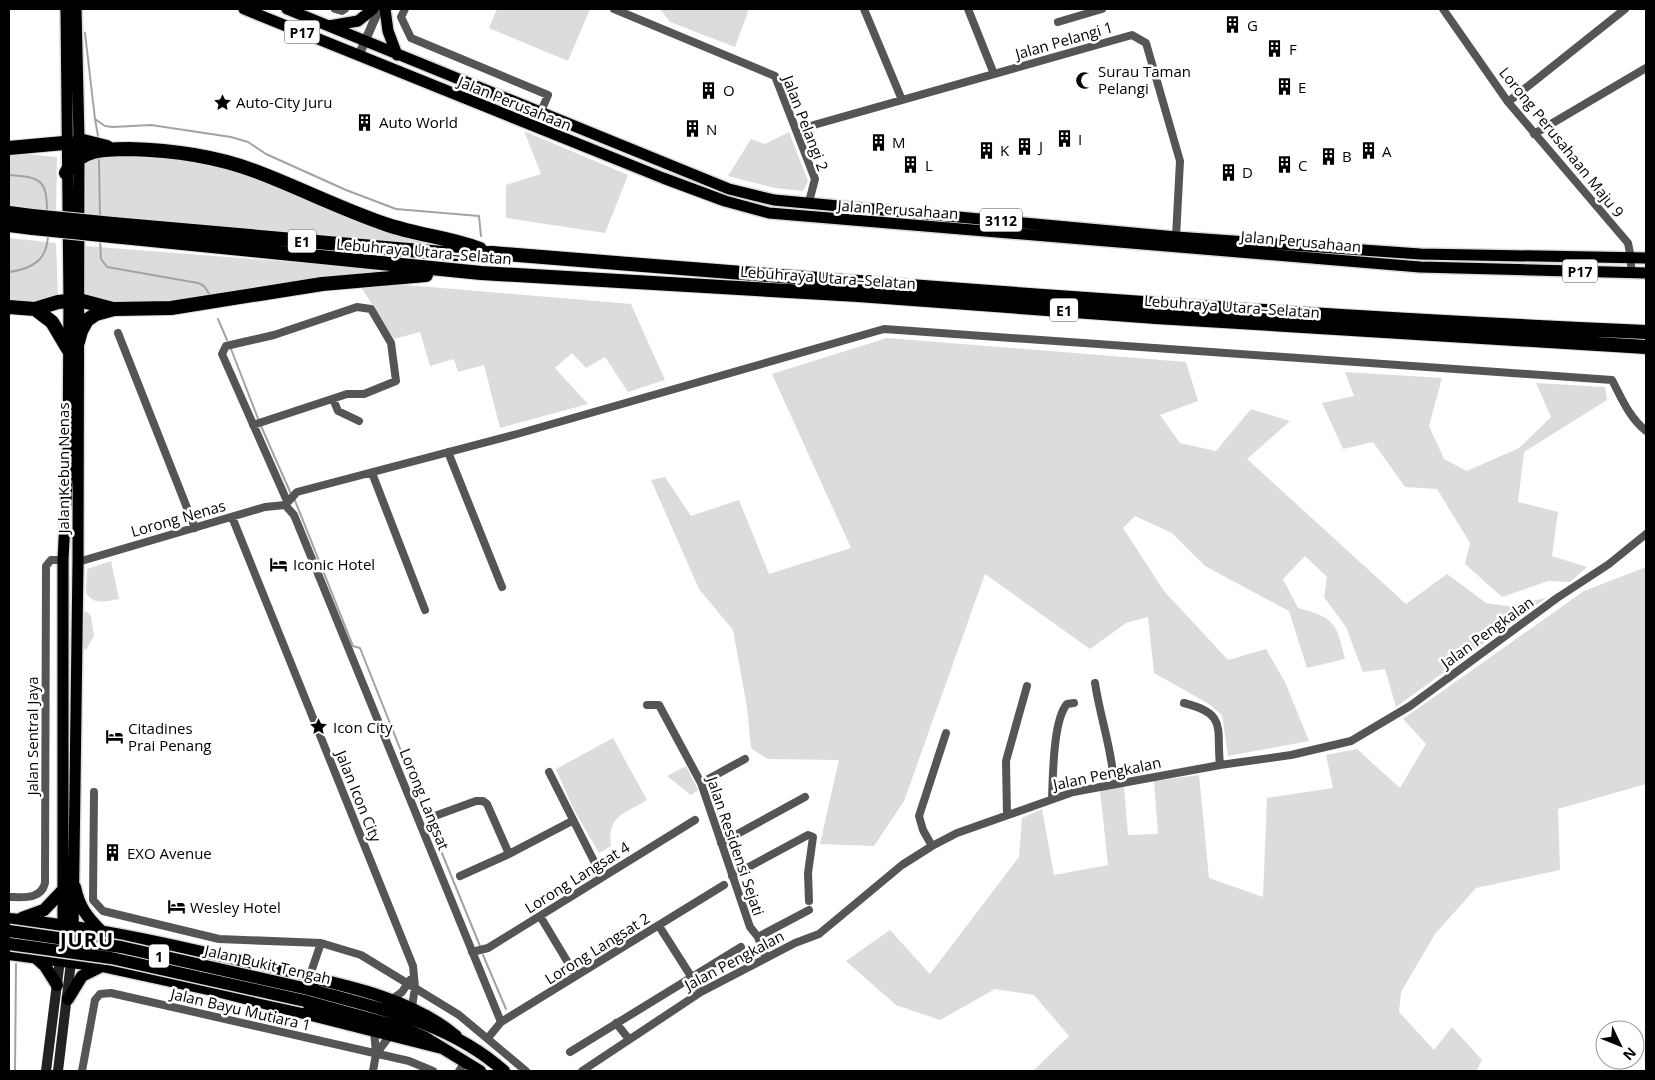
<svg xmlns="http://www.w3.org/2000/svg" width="1655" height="1080" font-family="'Open Sans',sans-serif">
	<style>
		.green { fill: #dcdcdc }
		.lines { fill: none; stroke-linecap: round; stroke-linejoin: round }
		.stream { stroke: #a3a3a3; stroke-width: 2 }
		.primary-casing { stroke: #dbdbdb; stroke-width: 14 }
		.trunk-casing { stroke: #dbdbdb; stroke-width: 15 }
		.motorway-casing { stroke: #dbdbdb; stroke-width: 16 }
		.minor { stroke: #555; stroke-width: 8 }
		.tertiary { stroke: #555; stroke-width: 9 }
		.secondary { stroke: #222; stroke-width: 10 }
		.primary { stroke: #000; stroke-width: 11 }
		.trunk { stroke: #000; stroke-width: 12 }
		.motorway { stroke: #000; stroke-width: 14 }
		.trunk-bridge-casing { stroke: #dbdbdb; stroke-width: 15; stroke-linecap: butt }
		.motorway-bridge-casing { stroke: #dbdbdb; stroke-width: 16; stroke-linecap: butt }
		.trunk-bridge { stroke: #000; stroke-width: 12 }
		.motorway-bridge { stroke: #000; stroke-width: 14 }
		.labels { text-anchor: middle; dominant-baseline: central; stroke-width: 5; stroke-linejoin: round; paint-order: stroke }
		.shield { fill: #fff; stroke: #4c4c4c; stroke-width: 1 }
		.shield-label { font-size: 14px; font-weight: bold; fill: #000 }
		.poi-label { font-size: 15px; fill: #000; stroke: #fff; text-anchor: start }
		.street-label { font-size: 15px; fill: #000; stroke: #fff }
		.district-label { font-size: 20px; font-weight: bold; letter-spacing: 1px; fill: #000; stroke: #fff }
	</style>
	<rect width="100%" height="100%" fill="#fff"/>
	<path class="green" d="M497 9H590L568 61 489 28Z
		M660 9H749L735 47 670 22Z
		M524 131 628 175 605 233 506 218V185L541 174Z
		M789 132 808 181 803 191 775 188 728 176 751 139 765 144Z
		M27 154 57 157 56 214 9 207V155Z
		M100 154 183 157 220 164 376 225 433 244 86 218V159Z
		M9 238 56 243 58 297 31 304H9Z
		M85 246 423 272 134 304H109L88 297 84 293Z
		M394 284 631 304 665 380 628 392 605 357 586 368 572 353 555 368 588 404 500 428 484 365 458 372 454 359 430 366 420 332 394 339 361 287Z
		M887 338 1186 362 1198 401 1160 415 1180 443 1216 451 1251 409 1290 421 1247 459 1406 604 1447 574 1486 603 1508 606 1546 598 1396 707 1385 669 1363 672 1346 627 1324 597 1327 577 1305 556 1283 579 1298 608C1335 618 1336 622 1345 659L1307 668 1289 611 1205 566 1172 533 1135 516 1123 528 1164 591 1228 660 1266 649 1285 682 1309 741 1228 756 1222 715 1209 704 1154 673 1148 617 1126 623 1090 649 985 574 904 801 874 846 820 844 839 760 767 759 751 748 747 707 733 630 699 589 651 480 665 477 691 516 739 500 769 574 851 548 772 374Z
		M1345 372 1442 378 1429 426 1444 459 1467 471 1519 448 1551 417 1536 383 1605 387 1607 400 1524 452 1518 502 1558 512 1552 556 1587 567 1570 582 1548 581 1502 597 1465 564 1470 543 1437 489 1405 487 1373 442 1343 449 1322 403 1354 396Z
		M111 561 119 599C107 601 94 606 86 593L87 569Z
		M1646 567V784L1558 809 1560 870 1476 888 1435 934 1401 992 1399 1012 1434 1050 1452 1027 1482 1060 1476 1071H1033L1069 1036 1034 995 995 989 940 1020 896 1005 846 961 890 930 930 974 1019 857 1022 818 1042 809 1054 875 1108 865 1100 790 1124 786 1128 835 1158 834 1154 781 1199 775 1209 878 1263 897 1267 798 1333 788 1326 755 1357 749 1400 788 1426 744 1403 719 1584 591Z
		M86 611 91 616 94 636 86 650 82 648 83 615Z
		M613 738 647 800C623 815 607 815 611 846L599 853 573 808 556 769Z
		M686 766 698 790 691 795 667 776Z"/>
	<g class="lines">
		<path class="stream" d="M85 33 95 119 105 126 113 127 151 125 231 137 248 142 266 154 346 190 396 209 479 216 481 236
			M95 119 98 136
			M99 160 100 217
			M9 175C40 177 47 179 47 212
			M100 239 101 259 107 267 198 283 204 286 210 295
			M9 272C32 269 48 260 48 234
			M218 319 227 340
			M231 349 259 421
			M261 426 291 494
			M294 498 353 646 360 648 407 766
			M412 779 426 814
			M430 824 480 946
			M483 955 506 1009
			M15 1071 16 964"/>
		<defs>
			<path id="primary" d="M244 9 663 178 725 201 769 213 1420 267 1646 273
				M287 9 729 189 774 200 1176 237 1420 254 1646 258
				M385 9 388 31 397 55
				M329 26 358 21 373 9
				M63 934V560L68 463 69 301 66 9
				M73 935 78 562 79 140 76 9"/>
			<path id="trunk" d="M75 887C79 907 87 917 101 931
				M22 918 44 910 63 890
				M9 919C97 927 183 947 269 968 332 983 406 994 456 1036
				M9 954 102 966 217 991 442 1048
				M35 957 45 966 57 985
				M308 989C377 1008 449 1022 504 1071
				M68 999 82 976 102 966
				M305 1001 403 1028 426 1038 480 1071"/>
			<path id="motorway" d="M79 140 107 147
				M9 148 64 143 78 153
				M66 173C79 149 104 149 129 149 171 150 215 156 255 171 300 188 343 210 388 225 418 235 451 238 480 249
				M9 213 32 216
				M113 224 454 254 492 253C876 284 1261 315 1646 332
				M9 225 33 228
				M112 236 481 273 858 295 1156 317 1646 347
				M9 307 35 309 58 302 79 300 113 309
				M35 309 52 322 68 349
				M78 342 81 331 87 320 96 314 114 309 171 308 322 284 426 275"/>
		</defs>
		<use href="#primary" class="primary-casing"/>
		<use href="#trunk" class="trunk-casing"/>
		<use href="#motorway" class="motorway-casing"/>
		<path class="minor" d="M335 9 342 11 345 9
			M405 9 401 17 411 38 548 95 540 114
			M614 9 775 76 815 179 809 202
			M864 9 902 100
			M968 9 994 74
			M1443 9 1508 102 1628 243 1631 258V272
			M1058 22 1102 9
			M1508 102 1625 9
			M796 130 1132 35 1146 43 1180 161 1176 237
			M1534 134 1646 68
			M118 333 195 528
			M333 399 338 411 359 421
			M253 425 347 394H364L396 381 391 343 371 309 357 307 274 335 226 346 222 354 287 501
			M448 452 502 587
			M372 473 425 610
			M285 505 297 492 517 434 884 329 1612 380C1622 399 1629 417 1646 431
			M285 505 294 515 501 1022
			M232 517 413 966 415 987 412 1007
			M78 562 265 507 285 505
			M1095 683C1100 717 1112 749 1114 783
			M1184 703C1228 714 1216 728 1220 765
			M647 705H659L701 783 750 927 758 937 766 958
			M549 772 602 877
			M701 783 745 759
			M94 792 93 900 103 911 219 939 321 943 361 955 459 1015 526 1071
			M1052 799C1053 776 1053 720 1067 704L1074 703
			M1007 815 1006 761 1027 686
			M432 817 476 801H483L487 804 509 854
			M721 843 805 797
			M932 846 923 830 919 816 946 733
			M460 876 509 854 572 821
			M732 876 808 835 813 837 808 873 809 901
			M9 897C23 897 41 900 45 883L46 566 51 560H63
			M540 916 576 976
			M659 926 701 992
			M758 937 809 910
			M472 952 488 948 695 820
			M309 978 321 943
			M391 1000 402 992 410 980
			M616 1023 628 1038
			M488 1038 501 1022 724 885
			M570 1052 741 947
			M376 1054 391 1034
			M82 1071 95 1000 100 994 111 993 409 1061 433 1071
			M373 1071 376 1054 374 1030
			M459 1071 466 1061
			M582 1071 701 992 795 943 819 934 902 865 932 846 957 833 1073 792 1220 765 1291 755 1351 741 1410 706 1557 598 1609 564 1646 534"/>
		<path class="tertiary" d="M359 55 379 9"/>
		<path class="secondary" d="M46 1071 60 960
			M58 1071 71 962"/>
		<use href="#primary" class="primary"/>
		<use href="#trunk" class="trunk"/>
		<use href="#motorway" class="motorway"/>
		<defs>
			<path id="trunk-bridge" d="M9 931 121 947 308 989
				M9 944 111 958 305 1001"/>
			<path id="motorway-bridge" d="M32 216 113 224
				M33 228 112 236"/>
		</defs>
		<use href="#trunk-bridge" class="trunk-bridge-casing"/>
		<use href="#motorway-bridge" class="motorway-bridge-casing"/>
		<use href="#trunk-bridge" class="trunk-bridge"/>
		<use href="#motorway-bridge" class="motorway-bridge"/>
	</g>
	<defs>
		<symbol id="building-bare" viewBox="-9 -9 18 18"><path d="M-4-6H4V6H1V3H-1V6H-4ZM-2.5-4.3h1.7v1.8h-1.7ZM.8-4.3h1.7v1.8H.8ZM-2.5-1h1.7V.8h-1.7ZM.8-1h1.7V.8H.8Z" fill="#000" stroke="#fff" stroke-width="2.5" paint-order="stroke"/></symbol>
		<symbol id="mosque-bare" viewBox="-9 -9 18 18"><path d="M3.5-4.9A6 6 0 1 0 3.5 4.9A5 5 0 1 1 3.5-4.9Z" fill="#000" stroke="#fff" stroke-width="2.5" paint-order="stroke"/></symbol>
		<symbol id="sight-bare" viewBox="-9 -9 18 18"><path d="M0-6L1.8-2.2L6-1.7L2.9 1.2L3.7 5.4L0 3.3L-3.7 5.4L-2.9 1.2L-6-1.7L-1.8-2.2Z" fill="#000" stroke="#fff" stroke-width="2.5" paint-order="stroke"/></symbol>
		<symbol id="hotel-bare" viewBox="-9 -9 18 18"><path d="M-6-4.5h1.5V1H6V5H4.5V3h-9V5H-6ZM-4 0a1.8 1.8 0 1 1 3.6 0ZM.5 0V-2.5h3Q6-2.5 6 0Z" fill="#000" stroke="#fff" stroke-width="2.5" paint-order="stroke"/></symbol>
	</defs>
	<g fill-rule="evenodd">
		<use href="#building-bare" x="1220" y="12" width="25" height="25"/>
		<use href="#building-bare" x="1262" y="36" width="25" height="25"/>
		<use href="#mosque-bare" x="1072" y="68" width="25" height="25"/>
		<use href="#building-bare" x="1272" y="74" width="25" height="25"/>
		<use href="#building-bare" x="696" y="78" width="25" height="25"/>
		<use href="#sight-bare" x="210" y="90" width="25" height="25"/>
		<use href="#building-bare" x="352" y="110" width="25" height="25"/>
		<use href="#building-bare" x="680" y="116" width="25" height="25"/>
		<use href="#building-bare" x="1052" y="126" width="25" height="25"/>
		<use href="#building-bare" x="866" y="130" width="25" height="25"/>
		<use href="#building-bare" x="1012" y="134" width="25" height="25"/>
		<use href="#building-bare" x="974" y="138" width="25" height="25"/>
		<use href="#building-bare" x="1356" y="138" width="25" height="25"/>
		<use href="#building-bare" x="1316" y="144" width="25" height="25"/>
		<use href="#building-bare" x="898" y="152" width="25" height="25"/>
		<use href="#building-bare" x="1272" y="152" width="25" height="25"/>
		<use href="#building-bare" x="1216" y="160" width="25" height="25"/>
		<use href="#hotel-bare" x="266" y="552" width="25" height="25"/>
		<use href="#sight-bare" x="306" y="714" width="25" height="25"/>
		<use href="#hotel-bare" x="102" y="724" width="25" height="25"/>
		<use href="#building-bare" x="100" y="840" width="25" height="25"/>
		<use href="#hotel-bare" x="164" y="894" width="25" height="25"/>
	</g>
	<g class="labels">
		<g class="shield">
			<rect x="284.5" y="20.5" width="35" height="23" rx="4"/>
			<rect x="980" y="208.5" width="42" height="23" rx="4"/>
			<rect x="288" y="229.5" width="28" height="23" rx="4"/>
			<rect x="1562.5" y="259.5" width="35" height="23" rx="4"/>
			<rect x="1050" y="298.5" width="28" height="23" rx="4"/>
			<rect x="149" y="944.5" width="20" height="23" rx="4"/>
		</g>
		<g class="shield-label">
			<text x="302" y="32">P17</text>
			<text x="1001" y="220">3112</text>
			<text x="302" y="241">E1</text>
			<text x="1580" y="271">P17</text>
			<text x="1064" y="310">E1</text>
			<text x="159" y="956">1</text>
		</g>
		<g class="poi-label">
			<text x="1247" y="25">G</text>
			<text x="1289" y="49">F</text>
			<text x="1098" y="71">Surau Taman<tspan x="1098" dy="17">Pelangi</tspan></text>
			<text x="1298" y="87">E</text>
			<text x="723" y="90">O</text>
			<text x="236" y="102">Auto-City Juru</text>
			<text x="379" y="122">Auto World</text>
			<text x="706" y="129">N</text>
			<text x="1078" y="139">I</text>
			<text x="892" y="142">M</text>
			<text x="1039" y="146">J</text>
			<text x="1000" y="150">K</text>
			<text x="1382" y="151">A</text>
			<text x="1342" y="156">B</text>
			<text x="925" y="165">L</text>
			<text x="1298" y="165">C</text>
			<text x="1242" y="172">D</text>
			<text x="293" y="564">Iconic Hotel</text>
			<text x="333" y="727">Icon City</text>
			<text x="128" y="728">Citadines<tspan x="128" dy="17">Prai Penang</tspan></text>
			<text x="127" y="853">EXO Avenue</text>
			<text x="190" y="907">Wesley Hotel</text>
		</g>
		<g class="street-label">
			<text transform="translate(1064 40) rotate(-16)">Jalan Pelangi 1</text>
			<text transform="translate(515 103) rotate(22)">Jalan Perusahaan</text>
			<text transform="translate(806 123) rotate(69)">Jalan Pelangi 2</text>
			<text transform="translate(1562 142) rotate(51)">Lorong Perusahaan Maju 9</text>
			<text transform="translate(898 209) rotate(4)">Jalan Perusahaan</text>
			<text transform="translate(1301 241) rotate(5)">Jalan Perusahaan</text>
			<text transform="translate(424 251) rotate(5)">Lebuhraya Utara–Selatan</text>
			<text transform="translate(828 277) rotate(4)">Lebuhraya Utara–Selatan</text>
			<text transform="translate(1232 306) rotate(4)">Lebuhraya Utara–Selatan</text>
			<text transform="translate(63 468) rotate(-90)">Jalan Kebun Nenas</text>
			<text transform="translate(178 518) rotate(-16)">Lorong Nenas</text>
			<text transform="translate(1487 632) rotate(-36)">Jalan Pengkalan</text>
			<text transform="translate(32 736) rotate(-90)">Jalan Sentral Jaya</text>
			<text transform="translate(1107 773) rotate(-12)">Jalan Pengkalan</text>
			<text transform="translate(359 796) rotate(68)">Jalan Icon City</text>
			<text transform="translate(425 799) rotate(68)">Lorong Langsat</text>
			<text transform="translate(736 846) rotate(71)">Jalan Residensi Sejati</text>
			<text transform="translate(577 877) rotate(-32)">Lorong Langsat 4</text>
			<text transform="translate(597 948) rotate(-32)">Lorong Langsat 2</text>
			<text transform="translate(734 960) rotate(-28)">Jalan Pengkalan</text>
			<text transform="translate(268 964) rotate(13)">Jalan Bukit Tengah</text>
			<text transform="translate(241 1009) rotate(13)">Jalan Bayu Mutiara 1</text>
		</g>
		<g class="district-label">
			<text x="87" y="939">JURU</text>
		</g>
	</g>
	<rect width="1655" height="1080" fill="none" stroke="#000000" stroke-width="20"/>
	<g transform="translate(1620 1045) rotate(133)"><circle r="24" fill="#ffffff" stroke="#999999"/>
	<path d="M0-4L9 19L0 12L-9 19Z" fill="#000000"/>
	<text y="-8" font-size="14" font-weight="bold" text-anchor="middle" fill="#000000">N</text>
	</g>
</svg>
